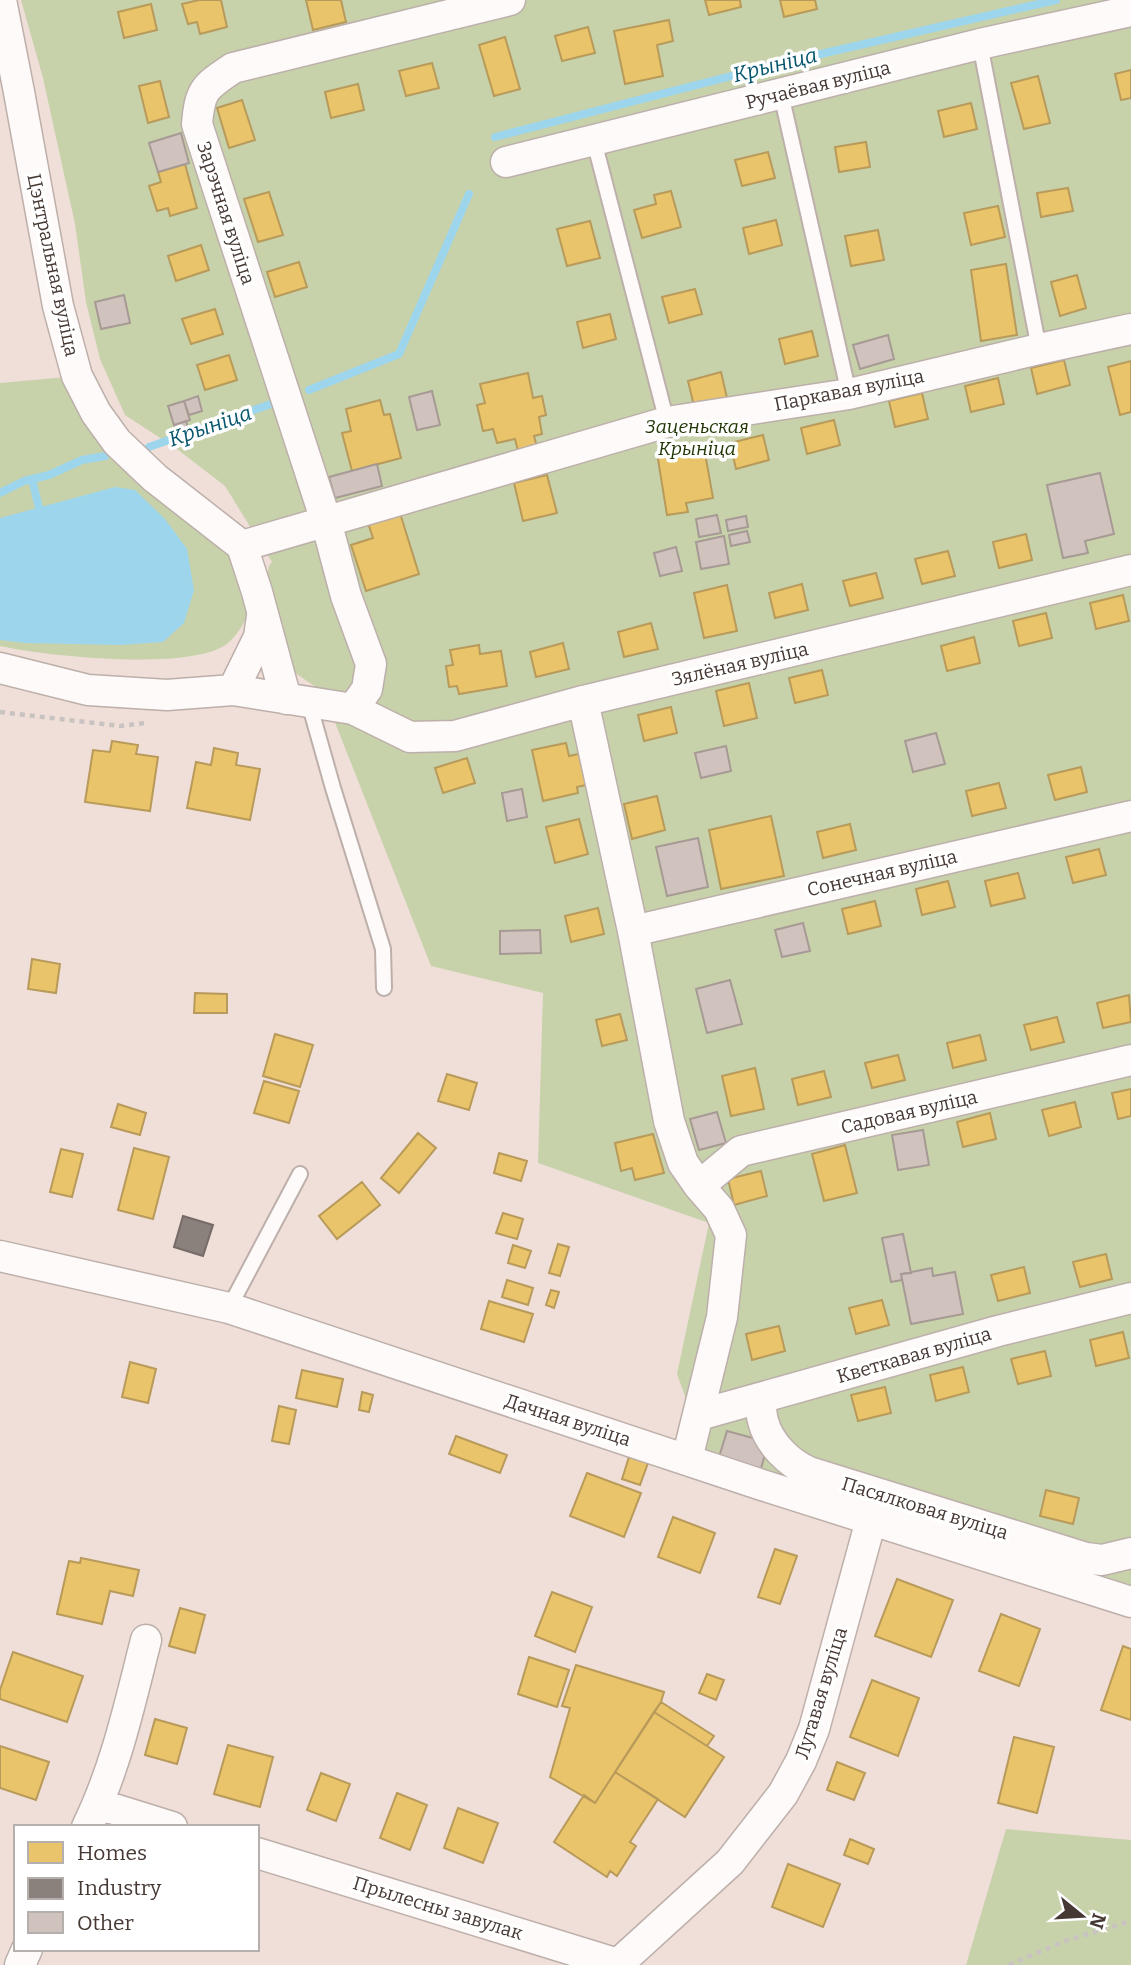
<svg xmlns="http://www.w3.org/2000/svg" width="1131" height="1965" font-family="Bitter,serif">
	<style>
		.green { fill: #c7d2ab }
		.water { fill: #9dd6ec }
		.homes { fill: #e9c46a; stroke: #b89a5a; stroke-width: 2 }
		.industry { fill: #8a817c; stroke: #766b66; stroke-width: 2 }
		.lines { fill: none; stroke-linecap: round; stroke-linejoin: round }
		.stream { stroke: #9dd6ec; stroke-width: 8 }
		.building { fill: #d0c2bc; stroke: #a79a94; stroke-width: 2 }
		.service-casing { stroke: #bdafaa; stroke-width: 18 }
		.minor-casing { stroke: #bdafaa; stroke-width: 33 }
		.path { stroke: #c8c3c0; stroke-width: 4.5; stroke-dasharray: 5 5; stroke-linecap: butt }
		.service { stroke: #fdfaf9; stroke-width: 14 }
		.minor { stroke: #fdfaf9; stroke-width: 30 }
		.labels { text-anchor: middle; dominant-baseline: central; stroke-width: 7; stroke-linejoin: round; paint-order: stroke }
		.street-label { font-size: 19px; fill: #463934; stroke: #fff }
		.park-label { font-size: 19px; font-style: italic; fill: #1f3504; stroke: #fff }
		.water-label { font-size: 21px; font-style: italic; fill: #04546c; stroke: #fff }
	</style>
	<rect width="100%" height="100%" fill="#f0ded8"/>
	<path class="green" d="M21 0H1131V1585L770 1471 680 1448 688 1404 677 1374 709 1223 538 1163 543 993 431 966 323 692 282 664 267 577 269 566 272 562 225 486 177 449 125 415 100 359 86 302 75 224 43 78Z
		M77 376 198 513 257 592C250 610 244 629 228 643 194 672 44 656 0 646V383Z
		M1006 1829 1131 1840V1965H966Z"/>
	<path class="water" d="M115 487 135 490 165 519 187 549 194 590 184 623 163 642 121 645 25 643 0 640V518Z"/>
	<path class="homes" d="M199 0H221L227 27 200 34 197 22 188 24 182 4Z
		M306 0H341L346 22 313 30Z
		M705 0H740L741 7 709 15Z
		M780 0H815L817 9 784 17Z
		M151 4 157 30 124 38 118 12Z
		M669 20 673 41 657 45 663 76 625 84 614 31Z
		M588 27 595 53 562 61 555 36Z
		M505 37 520 89 494 96 479 45Z
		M432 63 439 88 406 96 399 71Z
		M1131 70V98L1121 100 1115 74Z
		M1038 76 1050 123 1024 129 1011 83Z
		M160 81 169 117 148 123 139 86Z
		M358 84 364 110 331 118 325 92Z
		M242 100 255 140 229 148 217 108Z
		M971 103 977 129 944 137 938 111Z
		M866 142 870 167 839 172 835 147Z
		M768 152 775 178 742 186 735 160Z
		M185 164 197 208 170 216 168 208 157 211 149 186 161 182 158 172Z
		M1068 188 1073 211 1041 217 1037 193Z
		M671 191 681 227 642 238 634 210 656 204 654 195Z
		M269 192 283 235 258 242 244 199Z
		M998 206 1005 237 971 245 964 213Z
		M776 220 782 245 749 254 743 228Z
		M590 221 600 258 567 266 557 229Z
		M878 230 884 260 851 266 845 236Z
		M201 245 209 270 176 281 168 256Z
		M299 262 307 287 275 297 267 272Z
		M1006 264 1017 335 981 341 971 270Z
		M1077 275 1086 308 1060 316 1051 282Z
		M695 289 702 314 669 323 662 297Z
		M215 309 223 334 191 344 182 319Z
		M610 314 616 339 583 348 577 322Z
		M812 331 818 356 785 364 779 339Z
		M229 355 237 380 205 390 197 365Z
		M1064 360 1070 385 1037 394 1031 368Z
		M1131 361V412L1120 415 1108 367Z
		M721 372 727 398 694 406 688 381Z
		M528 373 533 398 542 396 546 415 539 417 542 434 534 436 537 447 518 451 515 439 497 443 493 429 483 431 477 405 485 403 480 384Z
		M998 378 1004 404 971 412 965 386Z
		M922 393 928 419 895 427 889 401Z
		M380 400 384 415 390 414 401 458 352 471 342 433 351 431 346 409Z
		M834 420 840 445 807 454 801 428Z
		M763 435 769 460 736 469 730 443Z
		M688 448 689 456 705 453 713 498 686 503 688 512 667 515 657 453Z
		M547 475 557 513 523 521 514 483Z
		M399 510 419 574 366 591 351 545 373 538 367 520Z
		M1026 534 1032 560 999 568 993 542Z
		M948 551 955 576 922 584 915 559Z
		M876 573 883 598 850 606 843 581Z
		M802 584 808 610 775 618 769 593Z
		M727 585 737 631 704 638 694 593Z
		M1123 595 1129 621 1096 629 1090 603Z
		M1046 613 1052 638 1019 646 1013 621Z
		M651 623 658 649 624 657 618 632Z
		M974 637 980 663 947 671 941 646Z
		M563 643 569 669 536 677 530 652Z
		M479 645 480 654 501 651 507 686 459 694 457 686 449 687 446 666 453 665 450 650Z
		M822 670 828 695 795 703 789 678Z
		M749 683 757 718 724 726 716 691Z
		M671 707 677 733 644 741 638 715Z
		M112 741 138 745 136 754 158 757 150 811 85 802 93 750 110 752Z
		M566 743 569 756 579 754 586 785 577 787 578 793 543 801 532 750Z
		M214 748 238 753 236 765 260 769 250 820 187 808 196 762 211 765Z
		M467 758 475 783 443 793 435 768Z
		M1081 767 1087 792 1055 800 1048 775Z
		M999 783 1006 808 972 816 966 791Z
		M657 796 665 830 632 839 624 804Z
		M771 816 784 876 721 889 709 830Z
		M579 819 588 854 555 863 546 827Z
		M850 824 856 850 823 858 817 832Z
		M1099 849 1106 875 1073 883 1066 857Z
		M1018 873 1025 898 991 906 985 881Z
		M948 881 955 907 922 915 916 889Z
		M875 901 881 926 848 934 842 909Z
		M598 908 604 934 571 942 565 916Z
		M32 959 60 964 56 993 28 989Z
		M195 993 227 994V1013H194Z
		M1129 995 1131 1022 1103 1028 1097 1003Z
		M620 1014 627 1040 602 1046 596 1020Z
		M1057 1017 1064 1042 1031 1050 1024 1025Z
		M275 1034 313 1045 300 1087 263 1076Z
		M980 1035 986 1060 953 1068 947 1043Z
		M898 1055 905 1080 872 1088 865 1063Z
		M755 1068 764 1109 731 1116 722 1076Z
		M824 1071 831 1097 798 1105 792 1079Z
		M447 1074 477 1083 469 1110 438 1101Z
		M264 1081 299 1091 289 1123 254 1113Z
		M1131 1089V1116L1118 1119 1112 1093Z
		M1075 1102 1081 1127 1049 1136 1042 1110Z
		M118 1104 146 1113 140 1135 111 1127Z
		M990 1113 996 1139 963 1147 957 1122Z
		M418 1133 436 1148 399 1193 381 1178Z
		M653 1134 664 1173 635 1180 632 1168 621 1171 615 1143Z
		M845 1145 857 1193 824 1201 812 1154Z
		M134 1148 169 1157 153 1219 118 1210Z
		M61 1149 83 1154 72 1197 50 1192Z
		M499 1153 527 1161 521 1181 494 1173Z
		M761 1171 767 1196 734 1205 728 1179Z
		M362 1182 380 1205 337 1239 319 1216Z
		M503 1213 523 1219 517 1239 496 1233Z
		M558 1244 569 1247 560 1276 549 1273Z
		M513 1245 531 1251 525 1268 508 1263Z
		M1106 1254 1112 1279 1080 1287 1073 1262Z
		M1024 1267 1030 1293 998 1301 991 1275Z
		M507 1280 533 1288 528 1305 502 1297Z
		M551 1290 559 1292 554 1308 546 1305Z
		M882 1300 889 1325 856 1334 849 1308Z
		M489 1301 533 1314 524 1342 481 1329Z
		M779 1326 785 1351 752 1360 746 1334Z
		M1123 1332 1129 1358 1096 1366 1090 1340Z
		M1045 1351 1051 1376 1018 1384 1011 1359Z
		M130 1362 156 1369 148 1403 122 1397Z
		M963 1367 969 1392 936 1401 930 1375Z
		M302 1370 343 1379 337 1407 296 1398Z
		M885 1387 891 1413 858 1421 851 1395Z
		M362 1392 373 1395 369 1412 359 1410Z
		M279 1406 296 1410 289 1444 272 1441Z
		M456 1436 507 1455 500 1473 449 1454Z
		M629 1457 648 1463 640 1485 622 1479Z
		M587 1473 641 1493 624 1537 570 1516Z
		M1046 1490 1079 1498 1073 1524 1040 1516Z
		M673 1517 715 1533 700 1573 658 1557Z
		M775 1549 797 1556 780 1604 758 1597Z
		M81 1558 139 1570 133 1596 110 1591 102 1624 57 1614 69 1561 80 1563Z
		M897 1579 953 1600 931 1657 875 1636Z
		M552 1592 592 1607 575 1652 535 1636Z
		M180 1608 205 1615 195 1653 169 1646Z
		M1001 1614 1040 1629 1019 1686 979 1671Z
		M1123 1646 1131 1649V1720L1101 1710Z
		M13 1652 83 1676 67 1722 0 1699V1690Z
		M529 1657 569 1670 557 1707 518 1694Z
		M576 1665 664 1692 661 1702 595 1803 550 1777 570 1708 562 1706Z
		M707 1674 724 1680 716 1700 699 1693Z
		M872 1680 919 1698 898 1756 850 1737Z
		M661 1702 714 1736 707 1746 654 1712Z
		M654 1712 724 1757 685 1817 615 1772Z
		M155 1719 187 1728 177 1764 145 1755Z
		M1014 1737 1054 1747 1037 1813 998 1803Z
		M228 1745 273 1757 260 1807 214 1794Z
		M0 1746 49 1762 36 1800 0 1788Z
		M837 1762 865 1773 854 1800 827 1790Z
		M615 1772 658 1799 630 1842 636 1846 617 1876 610 1871 607 1877 554 1842 584 1795 595 1803Z
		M321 1773 350 1784 336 1821 307 1810Z
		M397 1793 427 1805 410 1850 380 1838Z
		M458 1808 498 1823 483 1863 444 1848Z
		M850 1839 874 1849 868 1864 844 1855Z
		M788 1864 840 1884 823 1927 772 1907Z"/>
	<path class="industry" d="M183 1216 213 1225 203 1256 174 1247Z"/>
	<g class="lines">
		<path class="stream" d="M495 137 786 62 1056 0
			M309 390 399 354 469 194
			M149 447 271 404
			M32 479 39 508
			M0 493 24 481 49 475 82 460 105 456"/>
	</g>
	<path class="building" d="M181 133 189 163 158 172 149 143Z
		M124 295 130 323 101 329 95 302Z
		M888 335 894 359 860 369 853 345Z
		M432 391 440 425 417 430 409 397Z
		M198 396 202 411 189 415 184 401Z
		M184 401 190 420 174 425 168 406Z
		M186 421 189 431 178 434 174 425Z
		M377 464 382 486 335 498 329 477Z
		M1100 473 1114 534 1085 541 1088 553 1063 558 1047 485Z
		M717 515 721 533 699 537 696 519Z
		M746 516 748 527 728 531 726 520Z
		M747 531 750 542 731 546 729 535Z
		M724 536 729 564 701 569 696 542Z
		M676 547 682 571 660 576 654 553Z
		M936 733 945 764 913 772 905 741Z
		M726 746 731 771 701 778 695 753Z
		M522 789 527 817 507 821 502 793Z
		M698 838 708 887 667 896 656 847Z
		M803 923 810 951 782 957 775 930Z
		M540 930 541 953 500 954V931Z
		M730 980 742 1024 707 1033 696 989Z
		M717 1112 726 1143 699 1150 690 1119Z
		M923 1130 929 1165 898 1170 892 1135Z
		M903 1234 911 1273 901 1274 902 1280 891 1282 882 1238Z
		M932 1268 933 1276 955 1272 963 1314 911 1324 901 1274Z
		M727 1431 768 1442 761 1469 719 1457Z"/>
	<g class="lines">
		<defs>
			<path id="service" d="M980 44 1039 349
				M781 94 849 394
				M594 141 667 422
				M309 703 333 788 383 949 384 988
				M229 1308 300 1174"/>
			<path id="minor" d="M1 0 19 92 58 306 77 376 96 413 117 442 155 478 242 546 257 592 286 699
				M506 162 980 44 1131 11
				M242 546 667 422 849 394 1039 349 1131 329
				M0 668 88 690 167 695 233 690 353 709 410 737 455 736 583 701 1131 570
				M233 690 259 637 262 616
				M583 701 633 931 669 1121 683 1163 699 1186 719 1209 731 1235 722 1317 687 1459
				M353 709 367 689 371 664 346 596 326 521 197 124C200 89 205 87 233 68L510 0
				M633 931 1131 816
				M699 1186 741 1151 1131 1060
				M0 1256 229 1308 762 1485 1131 1602
				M760 1398C761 1406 761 1414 763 1421 769 1444 789 1463 809 1472L1086 1558 1102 1560 1131 1553
				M699 1415 998 1331 1131 1298
				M98 1804 172 1827
				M87 1827C116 1768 130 1703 146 1640
				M257 1853 618 1964
				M20 1965 27 1949
				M617 1965 730 1862 783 1794 801 1761 814 1729 871 1520"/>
		</defs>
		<use href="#service" class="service-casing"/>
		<use href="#minor" class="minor-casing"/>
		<path class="path" d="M0 712 120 726 145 723
			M1009 1965 1065 1941 1131 1921"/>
		<use href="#service" class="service"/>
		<use href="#minor" class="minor"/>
	</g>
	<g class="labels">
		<g class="street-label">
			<text transform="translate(818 85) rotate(-14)">Ручаёвая вуліца</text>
			<text transform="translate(226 213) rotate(72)">Зарэчная вуліца</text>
			<text transform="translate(53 265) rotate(78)">Цэнтральная вуліца</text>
			<text transform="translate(849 390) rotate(-11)">Паркавая вуліца</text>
			<text transform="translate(740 664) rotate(-13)">Зялёная вуліца</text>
			<text transform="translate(882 873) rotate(-13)">Сонечная вуліца</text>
			<text transform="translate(909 1112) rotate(-13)">Садовая вуліца</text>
			<text transform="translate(914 1355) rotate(-16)">Кветкавая вуліца</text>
			<text transform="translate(568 1420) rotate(18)">Дачная вуліца</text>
			<text transform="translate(925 1508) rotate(17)">Пасялковая вуліца</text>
			<text transform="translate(821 1693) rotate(-73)">Лугавая вуліца</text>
			<text transform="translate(438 1908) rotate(17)">Прылесны завулак</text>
		</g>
		<g class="park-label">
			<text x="697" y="426">Заценьская<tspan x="697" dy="22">Крыніца</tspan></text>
		</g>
		<g class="water-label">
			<text transform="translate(775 65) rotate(-14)">Крыніца</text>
			<text transform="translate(210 426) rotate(-19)">Крыніца</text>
		</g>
	</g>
	<rect x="14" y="1825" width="245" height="126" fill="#ffffff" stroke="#b5b0ae" stroke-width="2"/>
	<rect x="28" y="1842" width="35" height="21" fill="#e9c46a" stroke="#b5b0ae" stroke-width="2"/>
	<text x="77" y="1860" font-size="21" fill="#463934">Homes</text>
	<rect x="28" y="1878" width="35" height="21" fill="#8a817c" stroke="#b5b0ae" stroke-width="2"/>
	<text x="77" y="1895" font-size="21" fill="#463934">Industry</text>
	<rect x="28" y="1912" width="35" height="21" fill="#d0c2bc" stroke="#b5b0ae" stroke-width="2"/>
	<text x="77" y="1930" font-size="21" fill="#463934">Other</text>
	<g transform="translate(1082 1916) rotate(108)" stroke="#ffffff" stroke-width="5" paint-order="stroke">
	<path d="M0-5L12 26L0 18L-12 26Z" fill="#463934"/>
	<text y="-10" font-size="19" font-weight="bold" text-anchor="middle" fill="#463934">N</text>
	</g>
</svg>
